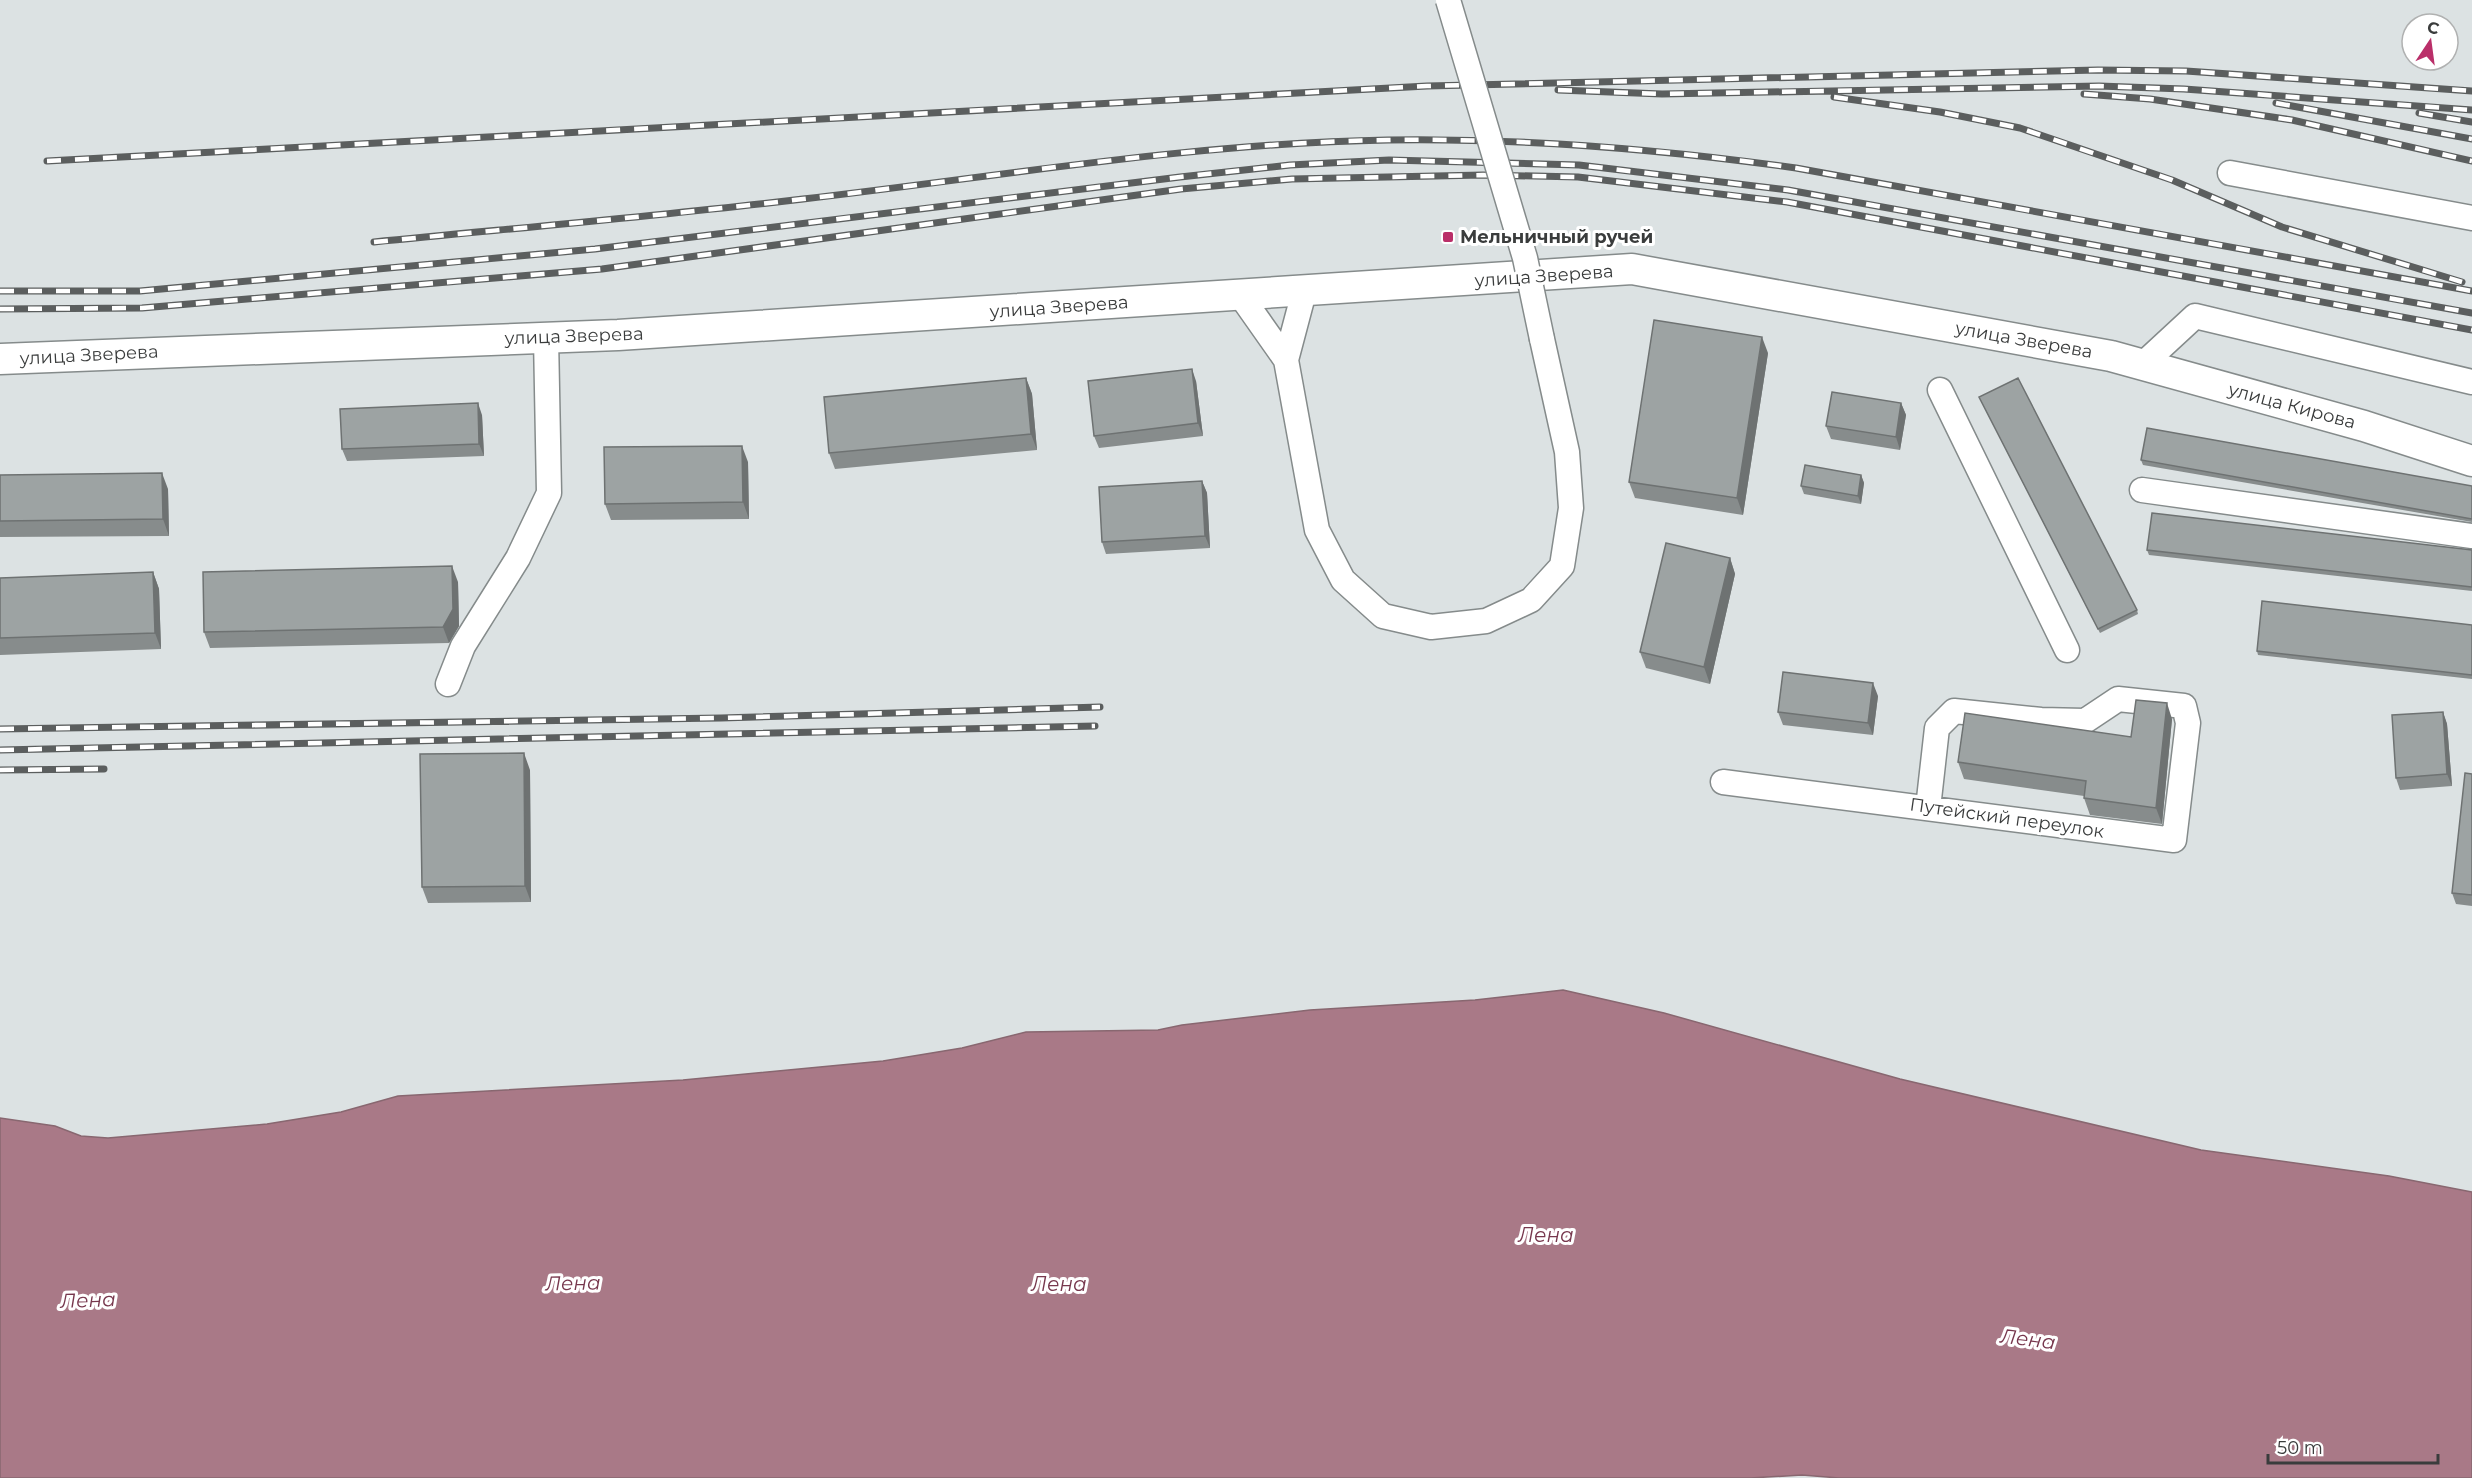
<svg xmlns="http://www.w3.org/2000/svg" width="2472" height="1478" font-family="Montserrat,sans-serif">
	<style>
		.water { fill: #a97987; stroke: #886770; stroke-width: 1.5 }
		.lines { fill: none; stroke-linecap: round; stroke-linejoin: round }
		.minor-casing { stroke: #858b8b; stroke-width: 27 }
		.major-casing { stroke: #858b8b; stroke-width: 33 }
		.minor { stroke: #fff; stroke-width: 24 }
		.major { stroke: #fff; stroke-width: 30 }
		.rail-casing { stroke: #5b5e5e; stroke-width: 7 }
		.rail { stroke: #fff; stroke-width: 4.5; stroke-dasharray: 14; stroke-linecap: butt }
		.minor-bridge-casing { stroke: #858b8b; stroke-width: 27; stroke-linecap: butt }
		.minor-bridge { stroke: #fff; stroke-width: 24 }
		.wall { fill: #878c8c }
		.shaded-wall { fill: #6e7272 }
		.building { fill: #9da3a3; stroke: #6e7272; stroke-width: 1.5 }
		.poi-dot { fill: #ba2f69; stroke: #fff; stroke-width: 2 }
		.labels { text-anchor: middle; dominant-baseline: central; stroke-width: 6; stroke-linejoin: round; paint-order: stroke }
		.poi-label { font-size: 18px; font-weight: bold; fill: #3a3c3c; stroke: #fff; text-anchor: start }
		.street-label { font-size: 18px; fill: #3a3c3c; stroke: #fff }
		.water-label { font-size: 20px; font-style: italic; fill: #77374d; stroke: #fff }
	</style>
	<rect width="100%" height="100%" fill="#dce2e3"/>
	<path class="water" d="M1563 990 1664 1013 1900 1079 2201 1150 2389 1176 2472 1192V1478H1839L1802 1475 1750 1478H0V1118L55 1126 81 1136 108 1138 267 1124 341 1112 398 1096 683 1080 883 1061 962 1048 1026 1032 1158 1030 1182 1025 1310 1010 1475 1000Z"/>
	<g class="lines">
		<defs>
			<path id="minor" d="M2230 173 2472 218
				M1304 292 1286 360 1317 530 1343 580 1383 616 1431 627 1486 621 1531 600 1562 566 1571 508 1567 452 1542 339
				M1241 296 1286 360
				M2142 365 2195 316 2472 382
				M1940 390 2067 650
				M2142 490 2472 536
				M448 684 463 646 518 558 549 493 546 337
				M1723 782 2174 840 2188 723 2184 706 2118 699 2085 721 2041 720 1954 711 1937 728 1928 808"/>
			<path id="major" d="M0 359 618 335 1632 269 2111 356 2364 426 2472 461"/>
		</defs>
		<use href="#minor" class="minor-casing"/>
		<use href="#major" class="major-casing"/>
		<use href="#minor" class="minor"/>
		<use href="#major" class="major"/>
		<defs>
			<path id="rail" d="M1558 90 1662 94 2099 86 2184 89 2472 110
				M2084 94 2150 99 2292 120 2472 161
				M1834 97 1940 112 2020 128 2172 180 2282 227 2462 282
				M2276 103 2472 139
				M2419 113 2472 122
				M47 161 1427 86 2098 70 2186 71 2472 91
				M374 242C517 228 660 216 803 199 997 177 1191 143 1388 140 1525 138 1660 149 1796 168L2472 291
				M0 291H140L595 249 1180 177 1290 165 1389 160 1579 165 1788 190 2472 313
				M0 309 142 308 602 269 1181 189 1292 179 1483 175 1578 177 1787 202 2472 330
				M0 729 721 718 1100 707
				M0 750 1095 726
				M0 770 104 769"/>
		</defs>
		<use href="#rail" class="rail-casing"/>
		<use href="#rail" class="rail"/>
		<defs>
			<path id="minor-bridge" d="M1448 0 1525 258 1542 339"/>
		</defs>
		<use href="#minor-bridge" class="minor-bridge-casing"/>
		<use href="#minor-bridge" class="minor-bridge"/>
	</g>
	<path class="wall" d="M1768 353 1743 515 1635 498 1629 482Z
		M1026 378 1032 394 1037 450 835 469 829 453Z
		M1196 381 1203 436 1099 448 1094 436Z
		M1979 397 2137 610 2138 614 2100 633Z
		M1901 403 1906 415 1900 450 1831 439 1826 426Z
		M482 415 484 456 347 461 342 449Z
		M2141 460 2472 486V522L2143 465Z
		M748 462 749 519 611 520 605 504Z
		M0 475 168 489 169 536 0 537Z
		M1861 475 1864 483 1861 504 1804 494 1801 486Z
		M1202 481 1207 493 1210 548 1106 554 1102 542Z
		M2147 550H2472V591L2149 555Z
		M1730 558 1735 574 1710 684 1646 668 1640 652Z
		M153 572 159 589 161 649 0 655V578Z
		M458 582 459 626 449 643 210 648 204 632Z
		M2472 625V679L2258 655 2257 651Z
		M1878 696 1873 735 1783 725 1778 712Z
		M2443 712 2447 724 2452 786 2400 790 2396 778Z
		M2172 719 2162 824 2090 815 2084 798V796L1964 779 1958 762 2131 737Z
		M530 770 531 902 428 903 422 887Z
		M2472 774V906L2456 904 2452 893Z"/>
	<path class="shaded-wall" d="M1762 337 1768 353 1743 515 1737 498Z
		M1192 369 1196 381 1203 436 1198 423Z
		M1026 378 1032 394 1037 450 1031 434Z
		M478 403 482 415 484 456 479 444Z
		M1901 403 1906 415 1900 450 1896 437Z
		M742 446 748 462 749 519 743 502Z
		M162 473 168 489 169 536 163 519Z
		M1861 475 1864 483 1861 504 1858 496Z
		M1202 481 1207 493 1210 548 1205 536Z
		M1730 558 1735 574 1710 684 1704 667Z
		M452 566 458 582 459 626 449 643 443 627Z
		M153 572 159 589 161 649 155 633Z
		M1873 683 1878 696 1873 735 1868 723Z
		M2167 703 2172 719 2162 824 2156 808Z
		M2443 712 2447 724 2452 786 2447 774Z
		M524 753 530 770 531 902 525 886Z"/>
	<path class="building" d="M1654 320 1762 337 1737 498 1629 482Z
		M1192 369 1198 423 1094 436 1088 381Z
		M1026 378 1031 434 829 453 824 397Z
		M2018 378 2137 610 2098 629 1979 397Z
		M1832 392 1901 403 1896 437 1826 426Z
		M478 403 479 444 342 449 340 409Z
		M2147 428 2472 486V519L2141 460Z
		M742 446 743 502 605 504 604 447Z
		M1805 465 1861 475 1858 496 1801 486Z
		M162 473 163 519 0 521V475Z
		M1202 481 1205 536 1102 542 1099 487Z
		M2152 513 2472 550V587L2147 550Z
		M1666 543 1730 558 1704 667 1640 652Z
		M452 566 453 609 443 627 204 632 203 572Z
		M153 572 155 633 0 638V578Z
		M2262 601 2472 625V675L2257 651Z
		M1783 672 1873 683 1868 723 1778 712Z
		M2136 700 2167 703 2156 808 2084 798 2086 781 1958 762 1965 713 2131 737Z
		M2443 712 2447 774 2396 778 2392 715Z
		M524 753 525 886 422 887 420 754Z
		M2465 773 2472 774V895L2452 893Z"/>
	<rect class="poi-dot" x="1442" y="231" width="12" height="12" rx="3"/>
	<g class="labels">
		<g class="poi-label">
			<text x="1460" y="237">Мельничный ручей</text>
		</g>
		<g class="street-label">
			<text transform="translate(1544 276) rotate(-4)">улица Зверева</text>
			<text transform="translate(1059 307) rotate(-4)">улица Зверева</text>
			<text transform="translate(574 336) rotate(-2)">улица Зверева</text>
			<text transform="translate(2024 340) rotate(10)">улица Зверева</text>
			<text transform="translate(89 355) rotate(-3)">улица Зверева</text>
			<text transform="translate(2292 406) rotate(15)">улица Кирова</text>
			<text transform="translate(2007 818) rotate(8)">Путейский переулок</text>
		</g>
		<g class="water-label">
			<text x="1546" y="1235">Лена</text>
			<text transform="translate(573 1283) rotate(-1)">Лена</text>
			<text x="1059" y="1284">Лена</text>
			<text transform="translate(88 1300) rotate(-2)">Лена</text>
			<text transform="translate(2028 1339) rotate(7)">Лена</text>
		</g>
	</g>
	<g transform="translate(2430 42) rotate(13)"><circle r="28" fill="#ffffff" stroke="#b0b1b1" stroke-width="1.5"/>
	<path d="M0-4.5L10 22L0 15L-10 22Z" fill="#ba2f69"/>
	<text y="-9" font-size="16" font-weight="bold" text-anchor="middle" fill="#3a3c3c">С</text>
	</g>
	<path d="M2268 1454v9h170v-9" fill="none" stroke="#3a3c3c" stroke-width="3"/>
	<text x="2277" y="1454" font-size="18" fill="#3a3c3c" stroke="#ffffff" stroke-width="4.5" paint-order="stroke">50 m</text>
</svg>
